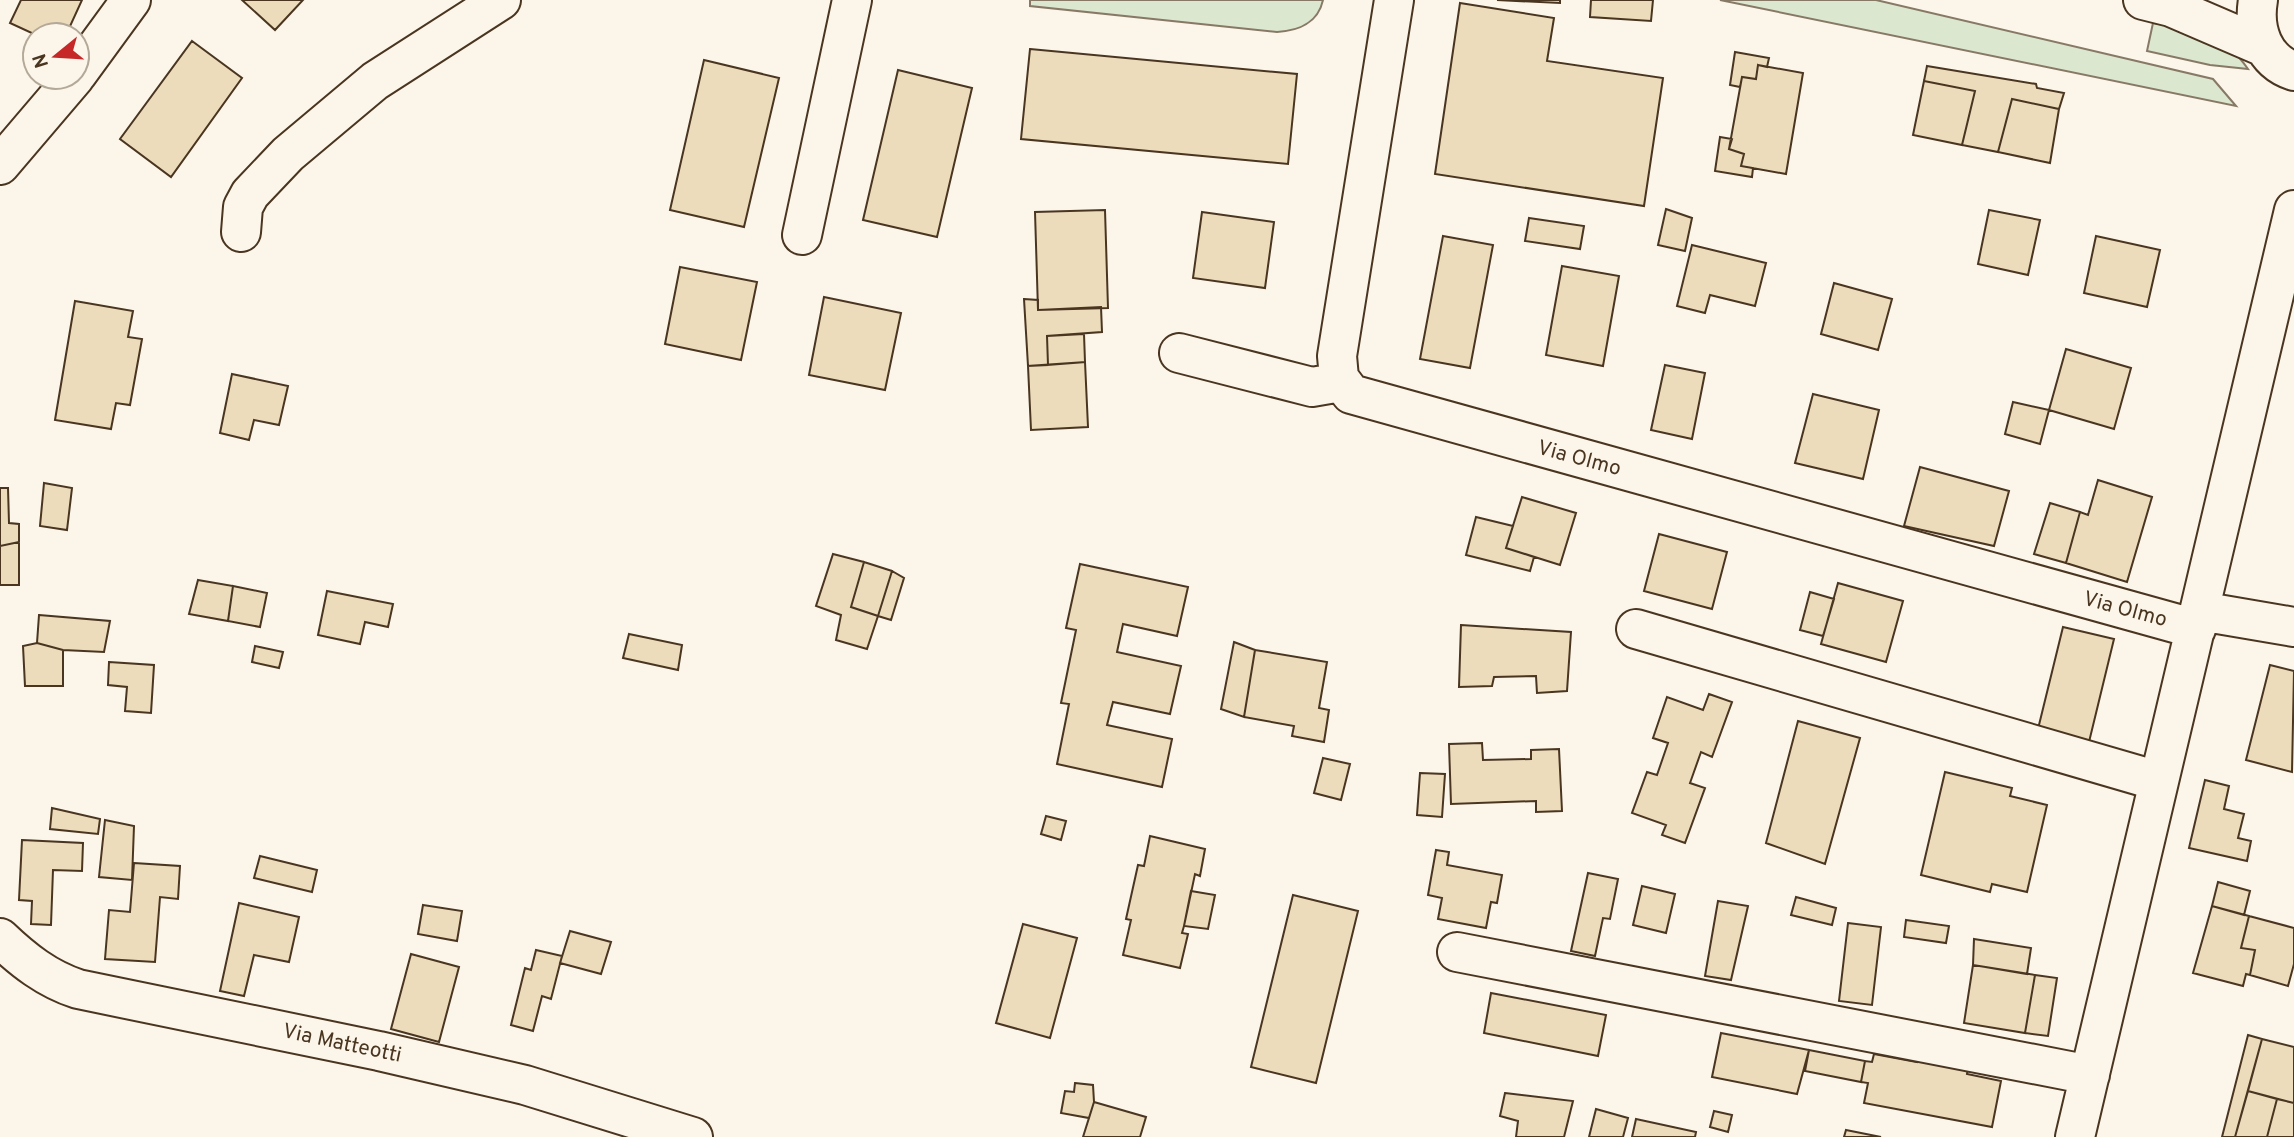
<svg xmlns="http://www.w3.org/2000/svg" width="2294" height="1137" font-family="Overpass,sans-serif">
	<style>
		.green { fill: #dce7d0; stroke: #887966; stroke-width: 2 }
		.building { fill: #ecdcbc; stroke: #4a3520; stroke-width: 2 }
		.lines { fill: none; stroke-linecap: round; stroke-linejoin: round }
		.minor-casing { stroke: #4a3520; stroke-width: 42 }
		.minor { stroke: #fbf6e9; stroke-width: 38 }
		.labels { text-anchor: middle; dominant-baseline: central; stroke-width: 5; stroke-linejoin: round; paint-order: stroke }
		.street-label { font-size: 21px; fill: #4a3520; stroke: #fbf6e9 }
	</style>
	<rect width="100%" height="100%" fill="#fbf6e9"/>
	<path class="green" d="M1030 0H1323C1318 23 1298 31 1277 32L1030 6Z
		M1720 0H1876L2213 79 2236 106Z
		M2153 23C2200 30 2219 28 2248 69L2210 65 2147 51Z"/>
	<path class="building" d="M21 0H82L66 35H36L10 23Z
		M242 0H303L275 30Z
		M1497 0H1560V3Z
		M1591 0H1653L1651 21 1590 17Z
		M1460 3 1554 18 1547 61 1663 78 1644 206 1435 174Z
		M192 41 242 78 171 177 120 139Z
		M1030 49 1297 74 1288 164 1021 139Z
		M1735 52 1769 58 1767 67 1758 65 1756 79 1742 77 1740 87 1730 85Z
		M704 60 779 78 744 227 670 210Z
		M1758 65 1803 73 1786 174 1741 166 1744 154 1729 149 1742 77 1756 79Z
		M1927 66 2036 84 2037 88 2064 93 2059 109 2012 99 1998 152 1962 145 1975 91 1924 81Z
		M898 70 972 88 937 237 863 220Z
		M1924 81 1975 91 1962 145 1913 135Z
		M2012 99 2059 109 2050 163 1998 152Z
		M1720 137 1732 139 1729 149 1744 154 1741 166 1753 168 1752 177 1715 171Z
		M1666 209 1692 218 1685 251 1658 245Z
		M1105 210 1108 308 1038 310 1035 212Z
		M1989 210 2040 220 2028 275 1978 264Z
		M1202 212 1274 222 1265 288 1193 278Z
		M1529 218 1584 226 1580 249 1525 241Z
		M1443 236 1493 245 1470 368 1420 359Z
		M2096 236 2160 250 2147 307 2084 293Z
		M1692 245 1766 263 1755 306 1710 295 1705 313 1677 306Z
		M1562 266 1619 276 1603 366 1546 355Z
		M680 267 757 282 741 360 665 344Z
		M1834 283 1892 299 1878 350 1821 334Z
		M824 297 901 313 885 390 809 375Z
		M1024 299 1038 300V310L1101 307 1102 332 1047 336 1048 365 1028 366Z
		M75 301 133 311 128 337 142 339 130 405 116 403 111 429 55 420Z
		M1084 334 1085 362 1048 365 1047 336Z
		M2066 349 2131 368 2114 429 2049 410Z
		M1085 362 1088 427 1031 430 1028 366Z
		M1665 365 1705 373 1692 439 1651 430Z
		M232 374 288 386 279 425 254 420 249 440 220 433Z
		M1813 394 1879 410 1863 479 1795 463Z
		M2013 402 2049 410 2040 444 2005 434Z
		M1920 467 2009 491 1994 546 1904 526Z
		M2098 480 2152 497 2127 582 2066 563 2080 512 2088 515Z
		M44 483 72 488 67 530 40 526Z
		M0 488H8L9 523 19 524V542L0 546Z
		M1522 497 1576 513 1560 565 1506 548Z
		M2050 503 2080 512 2066 563 2034 554Z
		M1476 517 1513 526 1506 548 1534 557 1530 571 1466 555Z
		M1659 534 1727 552 1712 609 1644 591Z
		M19 542V585H0V546Z
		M833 554 864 562 851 607 878 616 867 649 836 640 841 615 816 606Z
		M864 562 892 571 878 616 851 607Z
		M1080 564 1188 587 1177 636 1123 624 1117 652 1181 666 1170 714 1113 702 1107 725 1172 739 1162 787 1057 764 1069 704 1061 703 1076 630 1066 628Z
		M892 571 904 578 891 620 878 616Z
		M198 580 233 586 228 621 189 614Z
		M1838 583 1903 601 1886 662 1821 644Z
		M233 586 267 593 260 627 228 621Z
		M327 591 393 604 388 627 365 622 360 644 318 635Z
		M1810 592 1834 599 1823 636 1800 630Z
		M39 615 110 621 104 652 63 650 37 643Z
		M1461 625 1571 632 1567 691 1537 693 1536 676 1494 677 1492 686 1459 687Z
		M2063 627 2114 639 2089 742 2038 729Z
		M629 634 682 645 678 670 623 658Z
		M1234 642 1255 650 1244 717 1221 709Z
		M37 643 63 650V686H25L23 646Z
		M255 646 283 652 279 668 252 662Z
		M1255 650 1327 662 1319 708 1329 710 1324 742 1292 736 1294 726 1244 717Z
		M109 662 154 665 151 713 125 711 127 687 108 685Z
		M2270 665 2294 671 2292 772 2246 760Z
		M1709 694 1732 702 1712 757 1701 752 1690 783 1705 788 1685 843 1662 835 1666 825 1632 813 1647 772 1657 775 1668 743 1653 738 1667 697 1703 710Z
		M1798 721 1860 738 1825 864 1766 843Z
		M1482 743 1483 760 1531 759V750L1559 749 1562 811 1536 812V801L1451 804 1449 744Z
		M1323 758 1350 764 1341 800 1314 793Z
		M1945 772 2012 788 2010 796 2047 805 2027 892 1992 884 1990 892 1921 875Z
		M1420 773 1445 774 1442 817 1417 815Z
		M2205 780 2229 786 2224 809 2244 814 2238 838 2251 841 2247 861 2189 848Z
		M52 808 100 819 98 834 50 829Z
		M1046 816 1066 821 1061 840 1041 834Z
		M105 820 134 826 132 880 99 877Z
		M1150 836 1205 849 1200 876 1195 874 1184 926 1182 933 1188 934 1180 968 1123 955 1131 920 1126 919 1138 865 1144 866Z
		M22 840 83 843 82 871 53 870 51 925 31 924 32 901 19 900Z
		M1436 850 1449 852 1447 865 1502 875 1497 903 1491 902 1486 928 1438 919 1442 898 1428 895Z
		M260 856 317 870 312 892 254 878Z
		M134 863 180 866 178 899 160 897 155 962 105 959 109 910 130 912Z
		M1588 873 1618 879 1610 919 1603 918 1595 956 1571 951Z
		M2218 882 2250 891 2244 915 2212 906Z
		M1642 886 1675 894 1666 933 1633 925Z
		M1191 891 1215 895 1208 929 1184 926Z
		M1293 895 1358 911 1316 1083 1251 1067Z
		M1796 897 1836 908 1832 925 1791 915Z
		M1718 901 1748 906 1731 980 1705 976Z
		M239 903 299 917 289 962 254 955 244 996 220 991Z
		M423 905 462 911 457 941 418 934Z
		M2212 906 2249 916 2241 948 2255 950 2250 975 2246 974 2243 986 2193 973Z
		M2249 916 2294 928V964L2288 986 2250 975 2255 950 2241 948Z
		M1906 920 1949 926 1946 943 1904 937Z
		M1848 923 1881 927 1872 1005 1839 1001Z
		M1023 924 1077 938 1050 1038 996 1023Z
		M570 931 611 942 601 974 560 963Z
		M1974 939 2031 948 2027 974 1973 965Z
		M536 950 562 956 551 999 542 996 533 1031 511 1025 525 968 531 970Z
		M411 954 459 967 439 1042 391 1029Z
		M1973 965 2035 975 2025 1033 1964 1023Z
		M2035 975 2057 978 2048 1036 2025 1033Z
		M1491 993 1606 1015 1598 1056 1484 1033Z
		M1721 1033 1809 1050 1797 1094 1712 1077Z
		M2248 1035 2262 1039 2235 1137H2222Z
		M2262 1039 2294 1047V1103L2248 1091Z
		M1809 1050 1865 1061 1861 1082 1805 1071Z
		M1919 1052 1969 1062 1967 1074 2001 1081 1992 1127 1864 1103 1868 1083 1861 1082 1865 1061 1872 1062 1874 1054 1917 1062Z
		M1075 1083 1093 1085 1094 1102 1089 1118 1061 1113 1065 1091 1074 1092Z
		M2248 1091 2277 1099 2267 1137H2235Z
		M1505 1093 1573 1101 1564 1137H1516L1518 1121 1500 1116Z
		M2277 1099 2294 1103V1137H2267Z
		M1094 1102 1146 1117 1140 1137H1083Z
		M1596 1109 1628 1118 1623 1137H1589Z
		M1714 1111 1732 1115 1728 1132 1710 1127Z
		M1636 1119 1696 1132 1695 1137H1632Z
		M1846 1130 1881 1137H1844Z"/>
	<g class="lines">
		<defs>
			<path id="minor" d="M1394 0 1337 356 1339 378 1351 394 2196 629
				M2143 0 2171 7 2264 47
				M2258 0C2253 29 2263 61 2294 71
				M77 74 131 0
				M0 165 75 77
				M241 232 243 207 250 194 288 154 375 81 501 0
				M802 235 852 0
				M1179 353 1312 387 1341 382
				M2200 611 2294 627
				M1636 629 2158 781
				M0 938C23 960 47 979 78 989L379 1051 525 1085 693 1137
				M1457 952 2090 1075
				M2075 1137 2294 210"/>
		</defs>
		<use href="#minor" class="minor-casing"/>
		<use href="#minor" class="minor"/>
	</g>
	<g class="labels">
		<g class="street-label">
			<text transform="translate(1579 459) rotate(15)">Via Olmo</text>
			<text transform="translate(2125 610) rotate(15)">Via Olmo</text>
			<text transform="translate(342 1044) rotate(12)">Via Matteotti</text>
		</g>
	</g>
	<g transform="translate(56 56) rotate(252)"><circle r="33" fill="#fbf6e9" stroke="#b4a999" stroke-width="2"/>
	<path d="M0-5L12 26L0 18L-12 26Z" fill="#c62828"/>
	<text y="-10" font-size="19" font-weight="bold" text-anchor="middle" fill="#4a3520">N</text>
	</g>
</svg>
